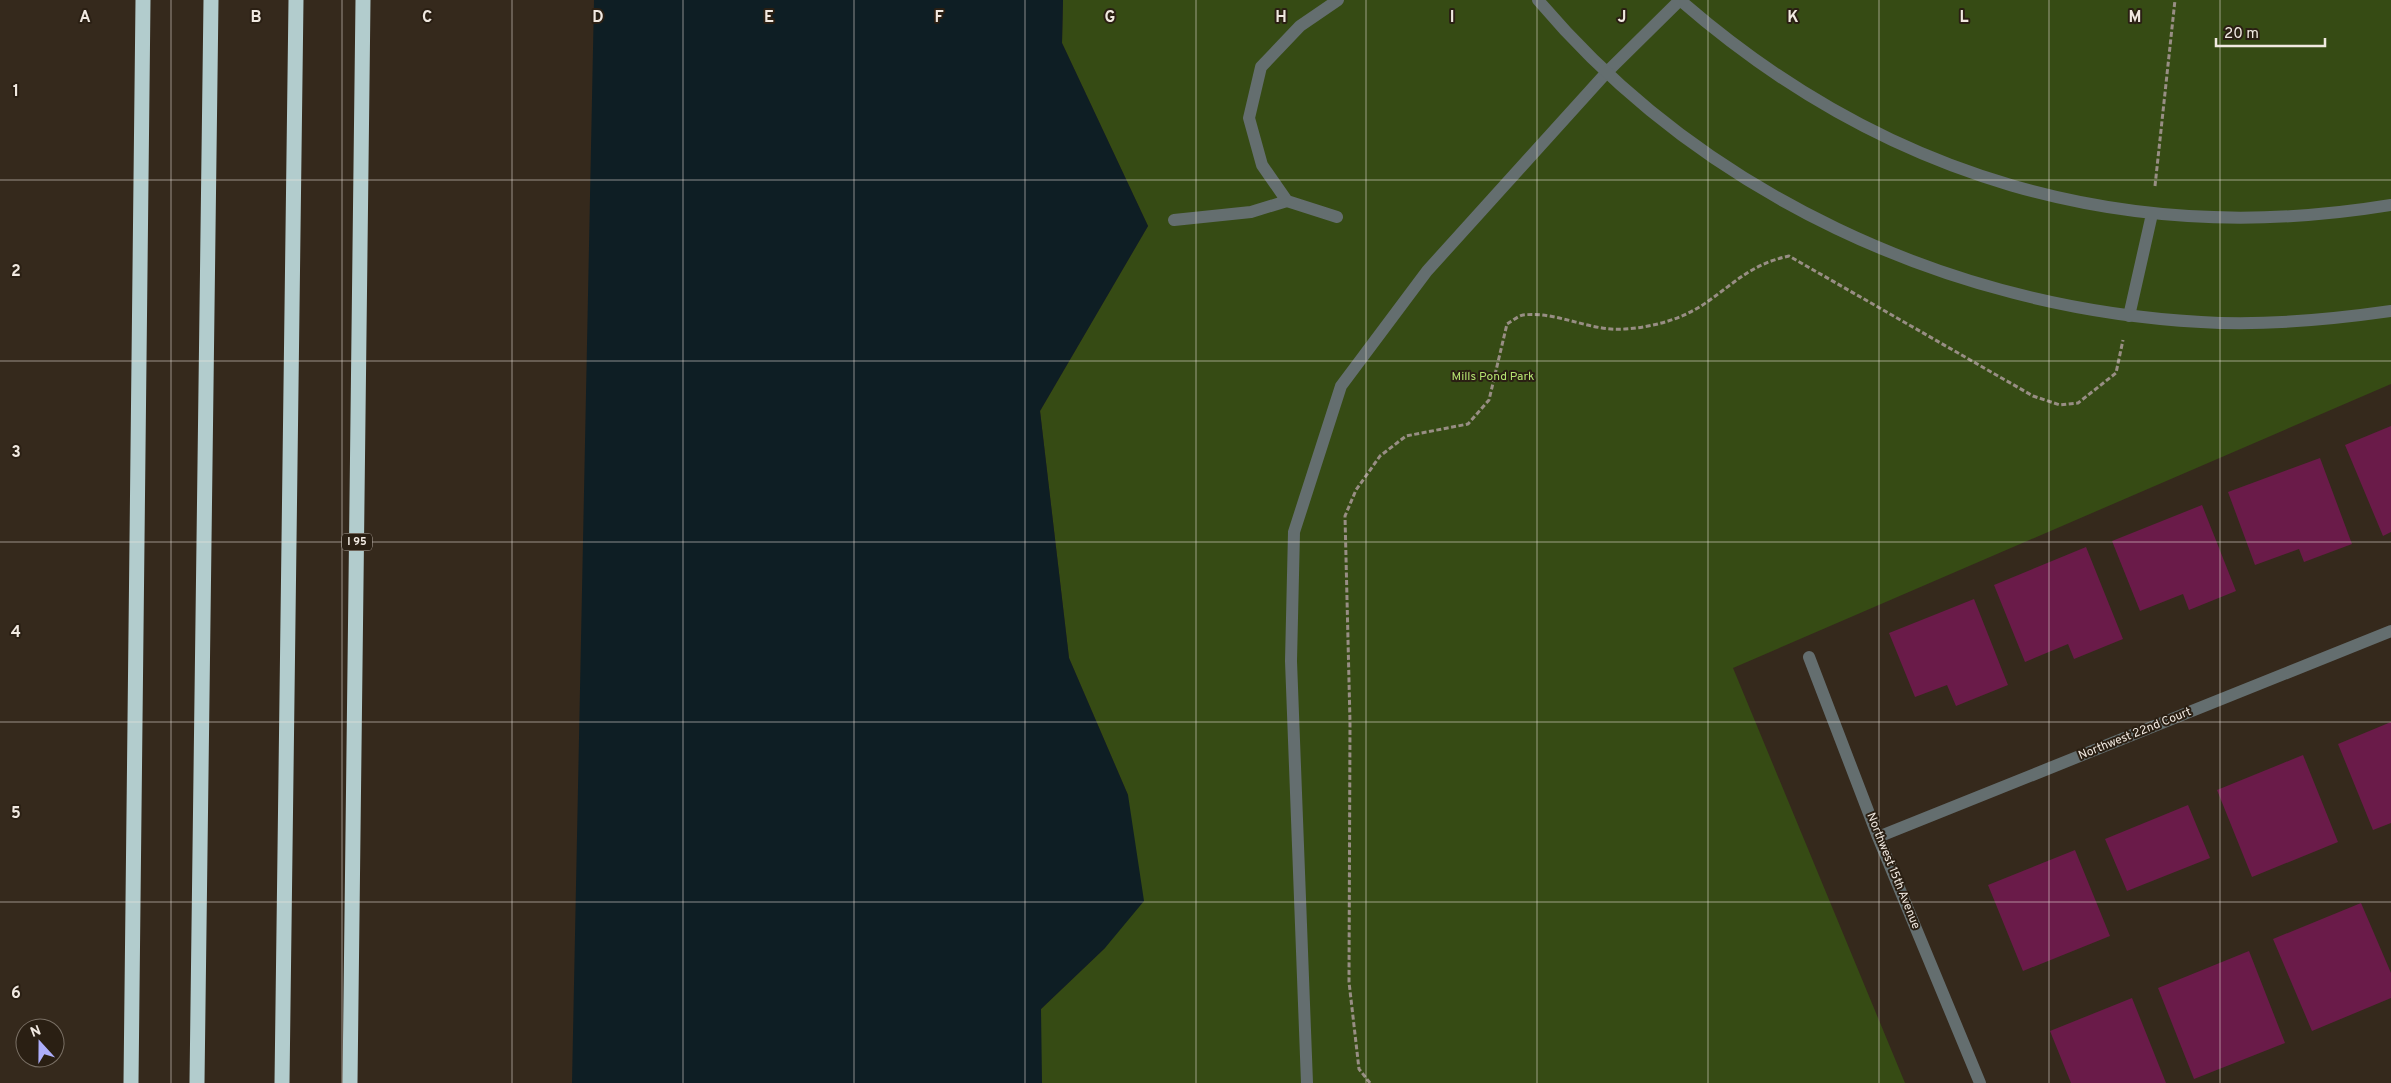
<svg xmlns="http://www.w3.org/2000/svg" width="2391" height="1083" font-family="Overpass,sans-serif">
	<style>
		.green { fill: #364b14 }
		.water { fill: #0e1e24 }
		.building { fill: #6a1b49 }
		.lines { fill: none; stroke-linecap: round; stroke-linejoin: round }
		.path { stroke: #988e84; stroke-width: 3; stroke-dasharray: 5 2.5; stroke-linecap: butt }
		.service { stroke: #646e6f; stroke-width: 12 }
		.minor { stroke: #646e6f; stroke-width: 12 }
		.motorway { stroke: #b2cccd; stroke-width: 15 }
		.grid { fill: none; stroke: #f1e9e1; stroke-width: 1; stroke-opacity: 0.55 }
		.labels { text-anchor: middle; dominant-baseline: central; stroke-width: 4; stroke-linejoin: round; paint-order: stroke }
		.shield { fill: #2a1f13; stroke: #b5aca3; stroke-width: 1 }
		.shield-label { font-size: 11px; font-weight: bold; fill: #f1e9e1 }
		.park-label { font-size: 12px; fill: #b4e270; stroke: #2a1f13 }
		.street-label { font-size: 12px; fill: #f1e9e1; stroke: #2a1f13 }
		.grid-label { font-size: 16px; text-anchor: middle; font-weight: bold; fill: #f1e9e1; stroke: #2a1f13; stroke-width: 4; stroke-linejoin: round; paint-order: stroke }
	</style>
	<rect width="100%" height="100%" fill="#35291c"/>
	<path class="green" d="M1063 0H2391V384L1733 668 1905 1083H1040L1041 1009 1105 948 1128 795 1069 658 1040 411 1148 226 1062 43Z"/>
	<path class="water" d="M594 0H1063L1062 43 1148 226 1040 411 1069 658 1128 795 1144 901 1105 948 1041 1009 1042 1083H572Z"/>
	<path class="building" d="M2391 426V532L2383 536 2345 445Z
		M2320 458 2352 544 2304 562 2299 549 2255 565 2228 492Z
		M2202 505 2236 591 2189 610 2183 594 2140 611 2112 541Z
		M2086 547 2123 639 2074 659 2068 644 2025 662 1994 585Z
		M1974 599 2008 685 1956 706 1947 685 1915 697 1889 633Z
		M2391 722V823L2373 830 2338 744Z
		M2303 755 2338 842 2252 877 2217 790Z
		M2188 805 2210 858 2127 891 2105 839Z
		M2075 850 2110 936 2023 971 1988 885Z
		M2361 903 2391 973V998L2312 1031 2273 939Z
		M2249 951 2285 1043 2194 1079 2158 988Z
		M2132 998 2166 1083H2071L2050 1031Z"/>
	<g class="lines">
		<path class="path" d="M2155 186 2175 0
			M1370 1083 1359 1069 1349 982 1350 722 1345 516 1356 490 1380 456 1406 436 1468 424 1489 400 1507 324C1512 321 1518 316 1523 315 1558 311 1590 332 1625 329 1654 327 1683 319 1707 302 1737 281 1752 264 1789 256L2033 396 2060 405 2078 403 2116 373 2123 340"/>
		<path class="service" d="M1680 0C1883 177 2124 249 2391 205
			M1337 217 1287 201 1262 165 1249 118 1261 67 1300 26 1338 0
			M1174 220 1251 212 1287 201
			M2129 316 2152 214
			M1307 1083 1291 661 1294 532 1341 386 1427 271 1607 72 1680 0"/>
		<path class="minor" d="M1538 0C1702 194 1949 308 2201 322 2264 326 2328 320 2391 311
			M1809 657 1878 837 1980 1083
			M1878 837 2391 631"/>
		<path class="motorway" d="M131 1083 143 0
			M197 1083 211 0
			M282 1083 296 0
			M350 1083 363 0"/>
	</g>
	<path class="grid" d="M171 0V1083M342 0V1083M512 0V1083M683 0V1083M854 0V1083M1025 0V1083M1196 0V1083M1366 0V1083M1537 0V1083M1708 0V1083M1879 0V1083M2049 0V1083M2220 0V1083M0 180H2391M0 361H2391M0 542H2391M0 722H2391M0 902H2391"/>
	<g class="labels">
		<rect class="shield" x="342" y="533.5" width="30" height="17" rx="4"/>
		<g class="shield-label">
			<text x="357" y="542">I 95</text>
		</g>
		<g class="park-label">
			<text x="1493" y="377">Mills Pond Park</text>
		</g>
		<g class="street-label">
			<text transform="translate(2135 734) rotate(-22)">Northwest 22nd Court</text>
			<text transform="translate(1893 871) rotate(68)">Northwest 15th Avenue</text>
		</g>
	</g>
	<g class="grid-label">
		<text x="85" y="22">A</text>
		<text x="256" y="22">B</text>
		<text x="427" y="22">C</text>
		<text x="598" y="22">D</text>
		<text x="769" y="22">E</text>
		<text x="939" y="22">F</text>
		<text x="1110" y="22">G</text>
		<text x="1281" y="22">H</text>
		<text x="1452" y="22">I</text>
		<text x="1622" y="22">J</text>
		<text x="1793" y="22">K</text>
		<text x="1964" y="22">L</text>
		<text x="2135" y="22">M</text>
		<text x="16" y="96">1</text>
		<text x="16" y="276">2</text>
		<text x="16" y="457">3</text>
		<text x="16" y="637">4</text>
		<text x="16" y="818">5</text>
		<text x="16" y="998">6</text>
	</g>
	<g transform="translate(40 1043) rotate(339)"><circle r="24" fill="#2a1f13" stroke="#7a7065"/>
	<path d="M0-4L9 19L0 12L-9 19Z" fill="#adaefb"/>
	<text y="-8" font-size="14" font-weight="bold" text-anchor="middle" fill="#f1e9e1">N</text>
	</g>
	<path d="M2216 38v8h109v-8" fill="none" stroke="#f1e9e1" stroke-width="2.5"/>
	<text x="2224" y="38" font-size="15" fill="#f1e9e1" stroke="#2a1f13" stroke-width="4" paint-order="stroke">20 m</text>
</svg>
